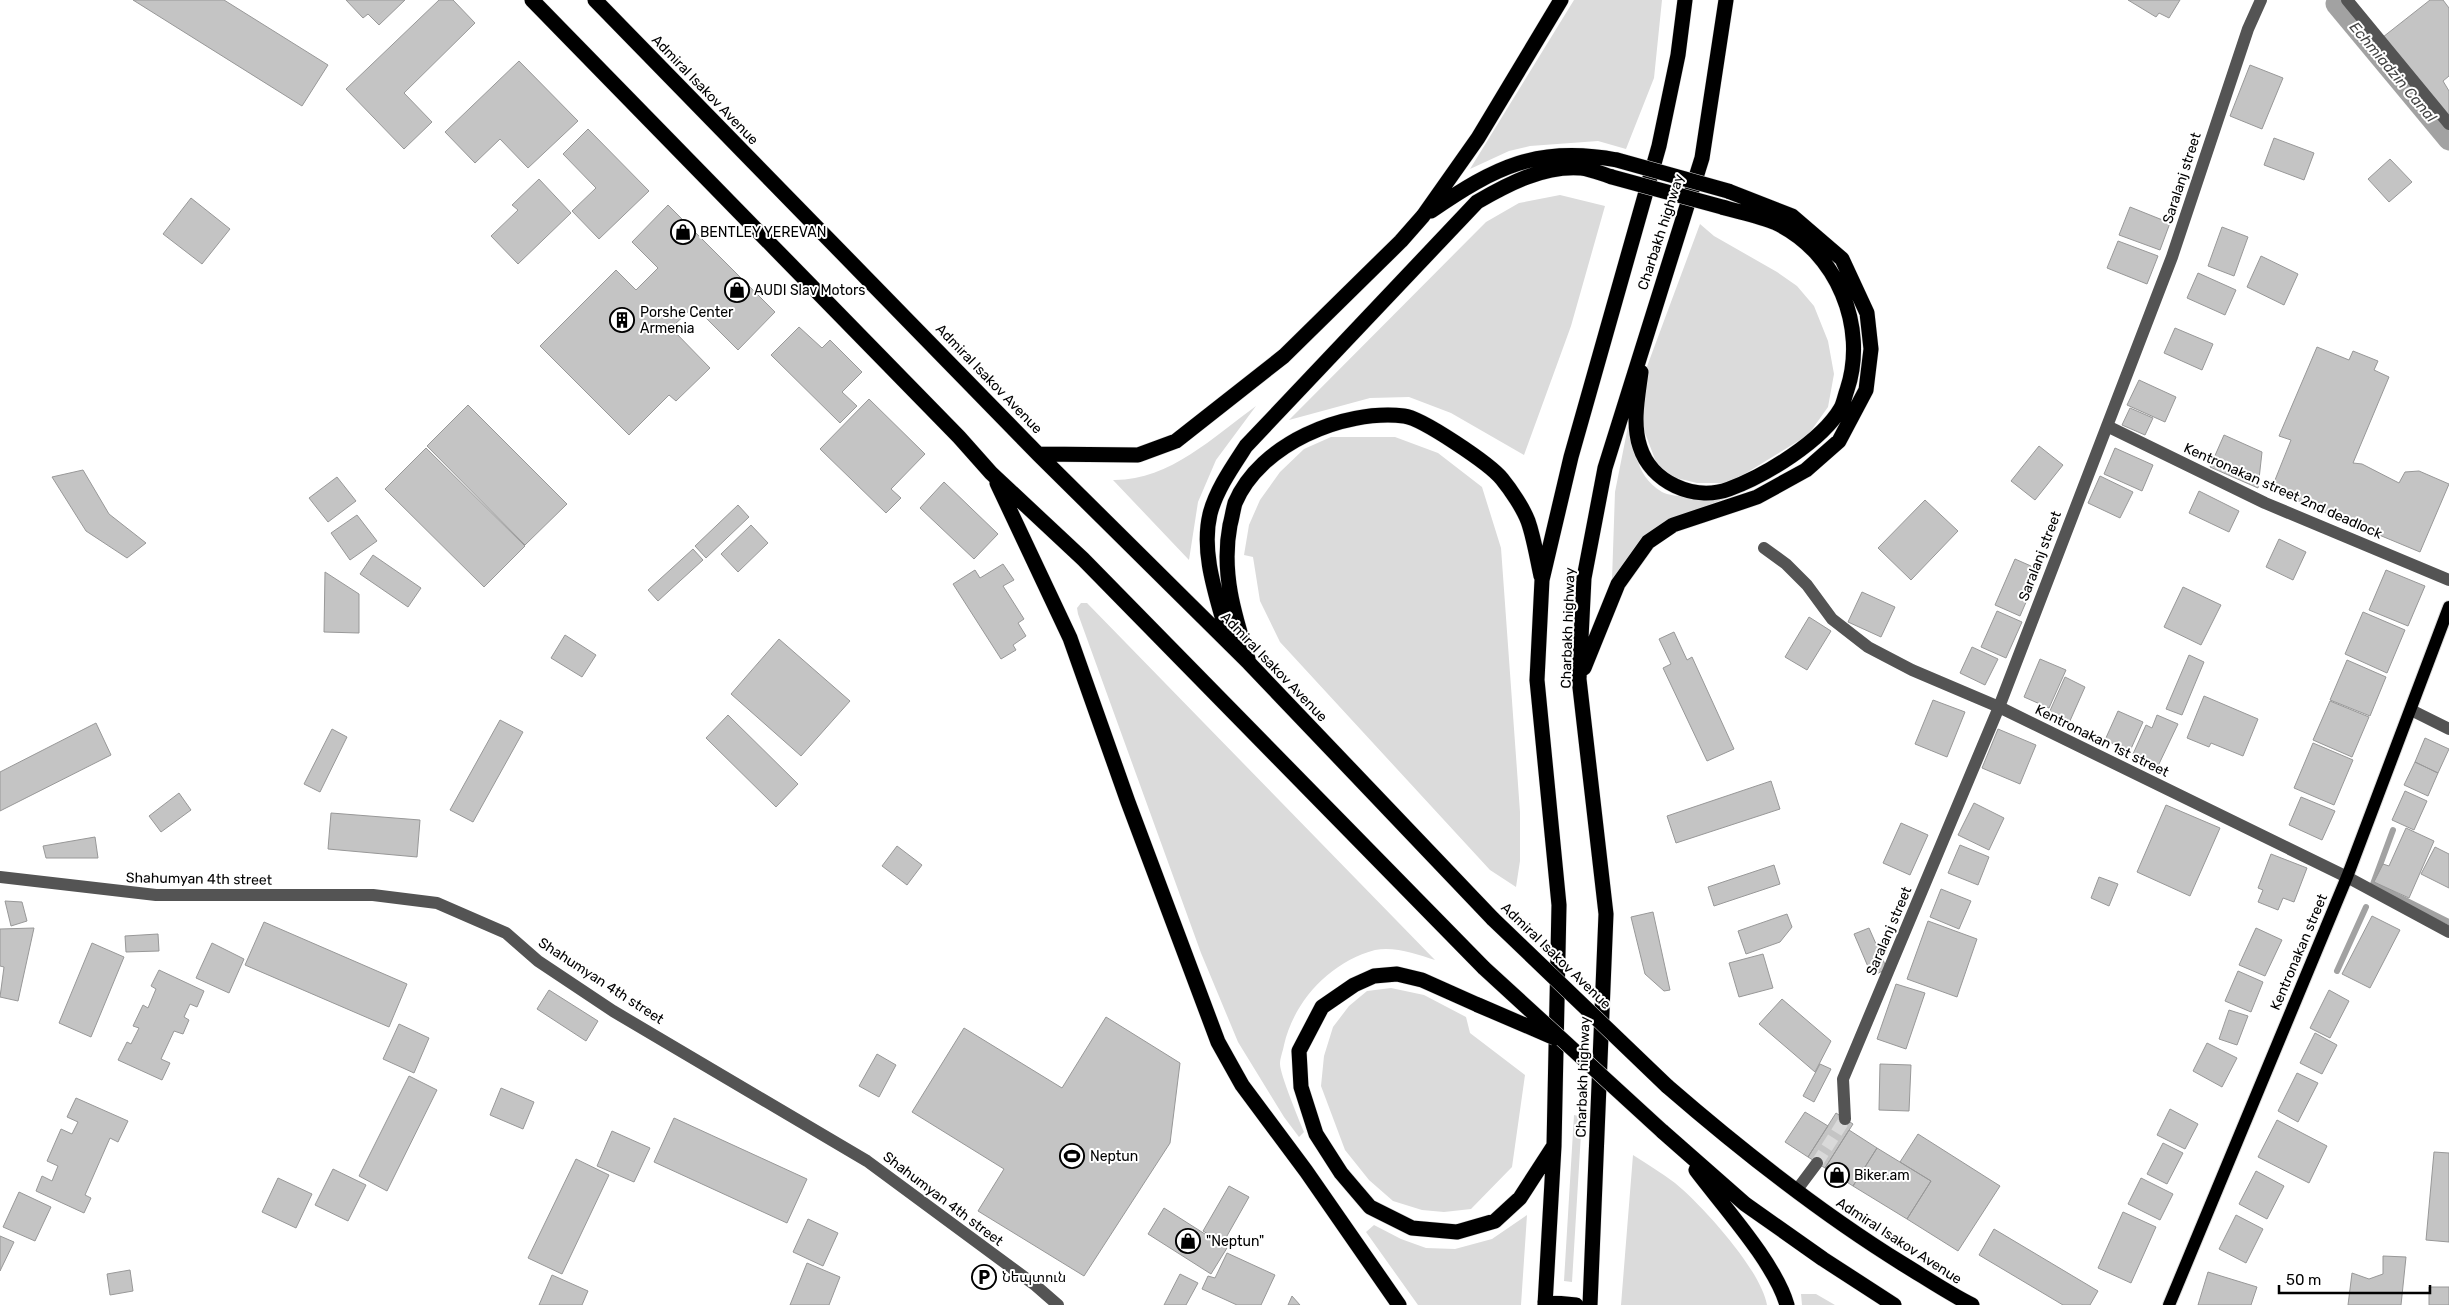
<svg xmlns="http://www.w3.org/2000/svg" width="2449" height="1305" font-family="Rubik,'Noto Sans Armenian',sans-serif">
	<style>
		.green { fill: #dbdbdb }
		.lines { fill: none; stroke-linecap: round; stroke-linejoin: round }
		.stream { stroke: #a2a2a2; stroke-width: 6 }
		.canal { stroke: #a2a2a2; stroke-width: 21 }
		.building { fill: #c4c4c4; stroke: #989898 }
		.minor-tunnel { stroke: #d9d9d9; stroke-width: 12; stroke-dasharray: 12 6; stroke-linecap: butt }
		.major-casing { stroke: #dbdbdb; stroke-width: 14 }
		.highway-casing { stroke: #dbdbdb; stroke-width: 16 }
		.minor { stroke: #545454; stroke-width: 12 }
		.major { stroke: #000; stroke-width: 12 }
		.highway { stroke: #000; stroke-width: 15 }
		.highway-bridge-casing { stroke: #dbdbdb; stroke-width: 16; stroke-linecap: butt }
		.highway-bridge { stroke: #000; stroke-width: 15 }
		.labels { text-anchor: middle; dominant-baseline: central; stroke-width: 4; stroke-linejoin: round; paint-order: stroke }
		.street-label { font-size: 14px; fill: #000; stroke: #fff }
		.poi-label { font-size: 14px; fill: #000; stroke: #fff; text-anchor: start }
		.water-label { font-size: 15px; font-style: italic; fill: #434343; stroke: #fff }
	</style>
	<rect width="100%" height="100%" fill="#fff"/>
	<path class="green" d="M1574 0H1662L1654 78 1626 149 1598 141 1530 146 1509 151 1470 169Z
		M1560 195 1605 206 1571 326 1524 455 1451 413 1409 397 1370 398 1289 420 1486 222 1519 203Z
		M1700 224 1714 236 1777 272 1797 286 1814 306 1828 341 1834 374 1828 407 1808 435 1730 483H1697L1672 477 1656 462 1642 425V380Z
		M1256 406 1216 460 1198 502 1189 560 1113 480C1169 481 1213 437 1256 406Z
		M1631 411C1633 441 1633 475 1662 492 1672 498 1711 498 1724 499L1665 522 1642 537 1612 580 1615 492Z
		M1331 437H1395L1438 453 1482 487 1501 548 1520 812V861L1516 887 1490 870 1280 642 1260 601 1253 557 1244 555 1249 525 1260 500 1280 472 1304 449Z
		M1081 603H1087L1435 960C1417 954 1394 946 1375 950 1330 962 1294 1001 1284 1045 1283 1051 1280 1058 1280 1064 1280 1074 1299 1120 1304 1132L1299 1137 1284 1117 1238 1042 1201 953 1078 614 1077 608Z
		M1391 988 1424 995 1466 1017 1470 1033 1525 1075 1512 1167 1471 1209 1444 1212 1422 1210 1393 1201 1369 1180 1345 1150 1321 1086 1324 1056 1333 1027 1349 1006 1367 991Z
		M1574 1115 1582 1117 1572 1282 1564 1281Z
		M1633 1155C1647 1164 1662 1173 1675 1183 1703 1206 1761 1270 1767 1305H1621Z
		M1527 1215 1521 1305H1418L1366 1232 1374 1225 1401 1239 1426 1248 1455 1249 1492 1239Z
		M1801 1294H1816L1835 1305H1802Z"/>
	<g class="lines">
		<path class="stream" d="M2393 830 2373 884 2449 922
			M2337 971 2366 907"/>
		<path class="canal" d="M2336 4 2449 140"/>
	</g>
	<path class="building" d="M133 0H224L328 65 302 106Z
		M346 0H405L379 25 368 14 363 18Z
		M439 0H453L475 23 404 93 432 122 404 149 346 89Z
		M2128 0H2180L2169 18 2159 13 2156 17Z
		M2430 0H2443L2449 8V76L2443 81 2449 91V119L2383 37Z
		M519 61 578 121 528 168 500 139 475 163 445 132Z
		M2250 65 2283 78 2262 129 2230 116Z
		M588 129 649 191 599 239 572 211 596 188 563 154Z
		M2274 138 2314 153 2304 180 2264 165Z
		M2390 159 2412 182 2389 202 2368 179Z
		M539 179 571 213 518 264 491 236 518 210 512 205Z
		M191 198 230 229 202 264 163 234Z
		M668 205 775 312 738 350 694 306 671 328 710 368 676 401 669 395 629 435 540 346 616 270 636 290 658 268 632 242Z
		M2130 207 2170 223 2160 250 2119 235Z
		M2222 227 2248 237 2234 276 2208 266Z
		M2118 241 2158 256 2147 284 2107 268Z
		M2261 256 2298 274 2284 305 2247 287Z
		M2198 273 2236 290 2225 315 2187 298Z
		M799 327 822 348 830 340 862 372 842 392 857 406 840 423 771 355Z
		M2175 328 2213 344 2202 370 2164 353Z
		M2317 347 2349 360 2353 351 2378 361 2374 370 2389 377 2353 463 2362 464 2399 483 2405 472 2419 471 2449 484 2420 552 2271 490 2291 440 2279 436Z
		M2139 380 2176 397 2165 422 2127 405Z
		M869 399 925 454 891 489 901 498 886 513 820 449Z
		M468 405 567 504 525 545 427 446Z
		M2130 408 2153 418 2145 435 2122 425Z
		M2224 435 2262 452 2258 488 2210 467Z
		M2039 446 2063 465 2035 500 2011 481Z
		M426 448 525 546 484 587 385 489Z
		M2115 448 2153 465 2142 491 2104 474Z
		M83 470 109 514 146 543 127 558 86 531 52 477Z
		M2100 476 2133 492 2120 518 2088 503Z
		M337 477 356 501 328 522 309 498Z
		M944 482 998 534 974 559 920 508Z
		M2199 491 2239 511 2229 532 2189 513Z
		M1925 500 1958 531 1911 580 1878 548Z
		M738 505 749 517 706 558 695 546Z
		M357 515 377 541 350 560 331 533Z
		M751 525 768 543 738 572 721 554Z
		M2279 539 2306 552 2293 580 2266 567Z
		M693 549 703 560 658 601 648 590Z
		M373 555 421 588 408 607 360 574Z
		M2015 559 2040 570 2020 616 1995 605Z
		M1003 564 1014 580 1003 586 1024 619 1018 623 1026 636 1013 645 1016 650 1001 659 953 584 975 570 980 578Z
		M2386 570 2425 586 2408 626 2369 610Z
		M325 572 359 594V633L324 632Z
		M2183 587 2221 605 2201 645 2164 627Z
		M1862 592 1895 607 1881 637 1848 622Z
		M1997 611 2022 622 2006 658 1981 647Z
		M2363 612 2405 630 2387 673 2345 654Z
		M1809 617 1831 631 1807 670 1785 657Z
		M1674 632 1687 660 1692 657 1734 749 1707 761 1663 668 1671 664 1659 639Z
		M565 635 596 655 582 677 551 658Z
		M779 639 850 701 801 756 731 694Z
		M1972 647 1998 659 1985 685 1960 673Z
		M2189 655 2204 662 2182 715 2166 709Z
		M2040 659 2066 670 2049 708 2024 697Z
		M2347 660 2386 677 2370 716 2330 700Z
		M2065 677 2085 687 2069 723 2049 713Z
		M2204 696 2258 719 2243 756 2211 743 2209 747 2187 738Z
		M1933 700 1965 712 1947 757 1915 744Z
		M2330 701 2369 717 2352 757 2313 740Z
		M2118 711 2143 722 2130 751 2105 740Z
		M728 715 798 784 776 807 706 738Z
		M2157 715 2178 724 2158 766 2133 754 2146 725 2152 728Z
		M500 720 523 732 473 822 450 810Z
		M96 723 111 755 0 811V772Z
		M332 729 347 737 320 792 304 784Z
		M1998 729 2036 745 2020 784 1982 768Z
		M2425 738 2449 749 2438 773 2415 762Z
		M2313 743 2353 760 2334 805 2294 788Z
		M2415 762 2438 773 2428 796 2404 785Z
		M1771 781 1780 809 1676 843 1667 816Z
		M2405 791 2427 801 2414 830 2392 820Z
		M179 793 191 810 161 832 149 816Z
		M2301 797 2335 811 2322 840 2289 825Z
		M1974 803 2004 818 1989 850 1958 835Z
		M2166 805 2220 828 2190 896 2137 872Z
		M331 813 420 820 417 857 328 849Z
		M1901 823 1928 835 1910 875 1883 863Z
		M2406 828 2434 841 2409 898 2374 882 2383 864 2389 866Z
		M95 837 98 858H46L43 846Z
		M1960 845 1989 857 1978 885 1948 873Z
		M897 846 922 865 907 885 882 866Z
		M2435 847 2449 854V888L2421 874Z
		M2271 854 2307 868 2294 902 2283 898 2278 910 2258 902 2263 890 2258 888Z
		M1774 865 1780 884 1714 906 1708 887Z
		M2099 877 2118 884 2109 906 2091 898Z
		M1941 889 1971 901 1959 929 1930 917Z
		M5 901 22 902 27 921 11 926Z
		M1653 912 1670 990 1664 991 1645 974 1631 917Z
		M1787 914 1792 927 1780 942 1746 954 1738 931Z
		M2372 916 2400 930 2370 988 2342 974Z
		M1928 921 1977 939 1957 997 1907 979Z
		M264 922 407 984 389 1027 245 965Z
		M34 928 18 1001 0 997 4 967 0 966V929Z
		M1869 928 1887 969 1872 976 1854 934Z
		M2256 928 2282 940 2265 976 2239 965Z
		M158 934 159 951 126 952 125 936Z
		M92 943 124 957 91 1037 59 1023Z
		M212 943 244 959 229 993 196 978Z
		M1763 954 1773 988 1739 997 1729 963Z
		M159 970 204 991 197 1007 190 1004 184 1017 189 1020 183 1034 174 1031 161 1059 170 1063 162 1080 118 1060 127 1042 131 1044 139 1028 133 1026 143 1005 148 1008 156 989 151 986Z
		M2238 971 2263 982 2251 1012 2225 1001Z
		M1896 984 1925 993 1906 1049 1877 1039Z
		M549 990 598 1021 586 1041 537 1009Z
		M2329 990 2349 1001 2330 1038 2310 1028Z
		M1782 999 1831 1041 1815 1072 1759 1024Z
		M2229 1010 2248 1016 2237 1045 2219 1039Z
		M1106 1017 1180 1063 1170 1143 1084 1276 978 1211 1004 1169 912 1112 964 1028 1062 1088Z
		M399 1024 429 1038 414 1073 383 1059Z
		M2315 1033 2337 1045 2322 1074 2300 1063Z
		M2207 1043 2237 1058 2222 1087 2193 1071Z
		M877 1054 896 1065 879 1097 859 1086Z
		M1820 1064 1831 1069 1814 1102 1803 1096Z
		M1880 1064 1911 1065 1909 1111 1879 1110Z
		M2297 1073 2318 1083 2298 1122 2278 1111Z
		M409 1076 437 1090 387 1191 359 1176Z
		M501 1088 534 1102 523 1129 490 1115Z
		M76 1098 128 1121 118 1142 110 1138 85 1195 91 1198 84 1213 36 1191 42 1176 52 1181 58 1166 47 1161 61 1129 72 1134 78 1122 67 1117Z
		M2170 1109 2198 1124 2185 1149 2157 1135Z
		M1805 1112 1828 1126 1808 1157 1785 1142Z
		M1836 1113 1853 1124 1825 1168 1808 1157Z
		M674 1118 807 1179 787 1223 654 1162Z
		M2277 1120 2327 1146 2309 1183 2258 1157Z
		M1849 1130 1877 1148 1853 1186 1825 1168Z
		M612 1131 650 1148 634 1182 597 1166Z
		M1918 1134 2000 1186 1958 1251 1907 1219 1931 1181 1900 1162Z
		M2163 1143 2183 1153 2167 1184 2147 1174Z
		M1877 1148 1931 1181 1907 1219 1853 1186Z
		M2434 1152 2449 1153V1242L2426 1240Z
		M576 1159 609 1175 562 1274 528 1258Z
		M333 1169 366 1185 348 1221 315 1205Z
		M2256 1171 2284 1186 2267 1219 2239 1204Z
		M278 1178 312 1194 296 1228 262 1212Z
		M2141 1178 2173 1194 2160 1220 2128 1204Z
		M1229 1186 1249 1197 1223 1243 1203 1231Z
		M19 1192 51 1207 35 1241 3 1227Z
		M1164 1208 1227 1248 1211 1274 1148 1234Z
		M2123 1212 2156 1227 2131 1283 2098 1268Z
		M2236 1215 2263 1229 2246 1263 2219 1249Z
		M808 1219 838 1233 823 1266 793 1252Z
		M1994 1229 2098 1291 2090 1305H2063L1979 1255Z
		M0 1236 14 1242 0 1271Z
		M1227 1253 1275 1275 1261 1305H1237L1202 1289 1208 1276 1215 1278Z
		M2383 1256 2406 1257 2401 1305H2348L2352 1273 2369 1279 2383 1274Z
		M807 1263 840 1277 829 1305H790Z
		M130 1270 133 1291 110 1295 107 1274Z
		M2208 1272 2257 1287 2251 1305H2198Z
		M1180 1274 1198 1283 1186 1305H1164Z
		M552 1275 588 1291 582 1305H539Z
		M2429 1287H2449V1305H2429Z
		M1292 1296 1300 1305H1288Z"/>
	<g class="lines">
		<path class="minor-tunnel" d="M1817 1163 1845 1119"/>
		<defs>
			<path id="major" d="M2169 1305 2347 877 2449 607"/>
			<path id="highway" d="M532 0 959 437 991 473 1083 559 1484 968
				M595 0 1039 455 1249 663 1493 919
				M1431 211C1495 167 1538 145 1617 160
				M1641 372C1638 396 1632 423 1640 447 1651 482 1694 502 1729 489 1765 476 1822 441 1841 408 1844 402 1845 395 1847 390 1868 327 1837 252 1776 223 1760 216 1739 212 1722 207
				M1039 454 1138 455 1176 441 1284 356 1401 241 1423 216 1478 138 1561 0
				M997 483 1070 638 1128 802 1218 1042 1242 1085 1306 1171 1399 1305
				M1229 642C1219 602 1200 556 1210 514 1216 490 1233 466 1246 446L1477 202C1508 184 1544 165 1581 168 1591 169 1602 174 1612 177
				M1248 659C1234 614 1221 572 1230 525 1232 518 1233 510 1235 503 1260 444 1343 409 1404 416 1422 418 1490 464 1502 479 1511 490 1523 508 1528 521 1534 538 1537 558 1541 576
				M1584 668 1618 584 1648 542 1673 525 1757 497 1806 470 1839 441 1866 390 1871 349 1867 313 1842 259 1792 216 1728 191
				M1478 1005 1422 980 1397 974 1374 976 1354 985 1322 1007 1299 1051 1301 1087 1316 1134 1341 1173 1370 1207 1412 1228 1457 1232 1495 1221 1520 1198 1553 1147
				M1667 1086C1742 1151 1819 1212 1903 1264 1926 1278 1948 1293 1972 1305
				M1662 1131 1745 1204 1823 1259 1894 1305
				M1696 1170C1723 1206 1775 1263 1787 1305
				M1545 1302 1576 1305
				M1545 1305 1554 1146 1559 905 1537 680 1542 580 1571 457 1659 146 1678 55 1685 0
				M1590 1305 1606 914 1579 679 1584 578 1605 468 1702 158 1726 0"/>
		</defs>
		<use href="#major" class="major-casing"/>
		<use href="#highway" class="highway-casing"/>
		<path class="minor" d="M2347 0 2449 124
			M2107 426 2265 503 2449 580
			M1764 548 1786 564 1807 585 1832 619 1868 647 1912 670 1999 707 2347 877 2449 932
			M2411 710 2449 729
			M0 877 156 895H373L437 903 506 933 538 961 613 1011 867 1161 1035 1285 1058 1305
			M1845 1119 1843 1079 1999 707 2172 257 2248 29 2261 0
			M1796 1191 1817 1163"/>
		<use href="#major" class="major"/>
		<use href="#highway" class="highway"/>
		<defs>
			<path id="highway-bridge" d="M1617 160 1728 191
				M1612 177 1722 207
				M1493 919 1667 1086
				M1484 968 1662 1131
				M1478 1005 1555 1038"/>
		</defs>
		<use href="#highway-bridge" class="highway-bridge-casing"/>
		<use href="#highway-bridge" class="highway-bridge"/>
	</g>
	<defs>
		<symbol id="shop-ring" viewBox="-11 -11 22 22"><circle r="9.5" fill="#fff" stroke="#000" stroke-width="1.5"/><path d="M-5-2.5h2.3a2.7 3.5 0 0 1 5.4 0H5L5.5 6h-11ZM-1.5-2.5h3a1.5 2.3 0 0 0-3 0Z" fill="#000"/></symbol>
		<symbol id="building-ring" viewBox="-11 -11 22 22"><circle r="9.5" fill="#fff" stroke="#000" stroke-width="1.5"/><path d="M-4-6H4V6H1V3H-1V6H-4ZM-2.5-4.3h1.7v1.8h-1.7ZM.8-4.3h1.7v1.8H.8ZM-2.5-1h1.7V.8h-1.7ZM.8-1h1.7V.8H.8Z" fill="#000"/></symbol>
		<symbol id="stadium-ring" viewBox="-11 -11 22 22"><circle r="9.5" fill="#fff" stroke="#000" stroke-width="1.5"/><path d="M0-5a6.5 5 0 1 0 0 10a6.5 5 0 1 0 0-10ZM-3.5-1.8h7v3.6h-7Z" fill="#000"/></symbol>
		<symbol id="parking-ring" viewBox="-11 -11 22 22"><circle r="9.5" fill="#fff" stroke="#000" stroke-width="1.5"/><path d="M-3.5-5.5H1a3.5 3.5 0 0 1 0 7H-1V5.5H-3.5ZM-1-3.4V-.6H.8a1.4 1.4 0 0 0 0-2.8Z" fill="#000"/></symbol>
	</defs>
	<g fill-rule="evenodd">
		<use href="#shop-ring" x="669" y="218" width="28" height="28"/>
		<use href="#shop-ring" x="723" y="276" width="28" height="28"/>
		<use href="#building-ring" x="608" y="306" width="28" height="28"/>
		<use href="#stadium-ring" x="1058" y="1142" width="28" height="28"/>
		<use href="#shop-ring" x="1823" y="1161" width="28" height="28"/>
		<use href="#shop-ring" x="1174" y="1227" width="28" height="28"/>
		<use href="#parking-ring" x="970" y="1263" width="28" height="28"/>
	</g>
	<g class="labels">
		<g class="street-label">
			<text transform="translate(705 90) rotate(46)">Admiral Isakov Avenue</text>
			<text transform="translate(2182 178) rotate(-72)">Saralanj street</text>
			<text transform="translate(1661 232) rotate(-72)">Charbakh highway</text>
			<text transform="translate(989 379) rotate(46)">Admiral Isakov Avenue</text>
			<text transform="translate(2283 491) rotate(24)">Kentronakan street 2nd deadlock</text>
			<text transform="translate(2040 556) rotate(-69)">Saralanj street</text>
			<text transform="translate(1568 628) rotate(-88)">Charbakh highway</text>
			<text transform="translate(1274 667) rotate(46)">Admiral Isakov Avenue</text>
			<text transform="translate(2102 741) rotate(26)">Kentronakan 1st street</text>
			<text transform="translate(199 879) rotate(1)">Shahumyan 4th street</text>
			<text transform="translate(1889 931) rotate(-67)">Saralanj street</text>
			<text transform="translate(2299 952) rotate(-67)">Kentronakan street</text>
			<text transform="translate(1556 956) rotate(44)">Admiral Isakov Avenue</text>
			<text transform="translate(601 981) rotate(33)">Shahumyan 4th street</text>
			<text transform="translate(1583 1077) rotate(-88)">Charbakh highway</text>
			<text transform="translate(943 1199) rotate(37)">Shahumyan 4th street</text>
			<text transform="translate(1899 1241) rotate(33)">Admiral Isakov Avenue</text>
		</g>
		<g class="poi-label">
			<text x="700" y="232">BENTLEY YEREVAN</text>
			<text x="754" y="290">AUDI Slav Motors</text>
			<text x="640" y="312">Porshe Center<tspan x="640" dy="16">Armenia</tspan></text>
			<text x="1090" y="1156">Neptun</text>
			<text x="1854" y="1175">Biker.am</text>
			<text x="1206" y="1241">"Neptun"</text>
			<text x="1002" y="1277">Նեպտուն</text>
		</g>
		<g class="water-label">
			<text transform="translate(2393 72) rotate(50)">Echmiadzin Canal</text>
		</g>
	</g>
	<path d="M2279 1285v8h151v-8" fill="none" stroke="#000000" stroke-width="2.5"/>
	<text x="2286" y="1285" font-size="15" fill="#000000" stroke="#ffffff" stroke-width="4" paint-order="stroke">50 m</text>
</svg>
